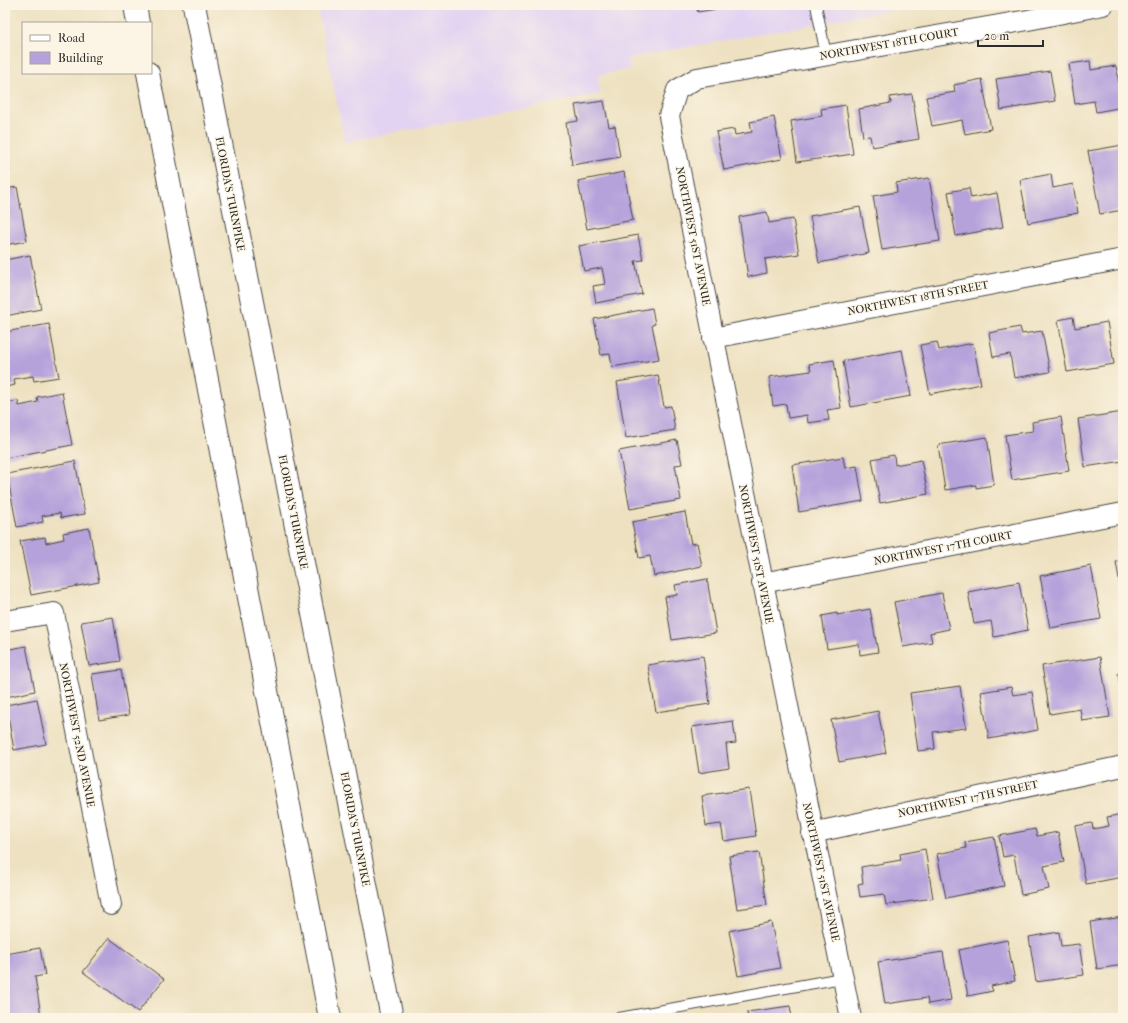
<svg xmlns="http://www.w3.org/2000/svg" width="1128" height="1023" font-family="'IM FELL French Canon',serif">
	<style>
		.built { fill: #e3d3f2 }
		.building { fill: #b6a2db }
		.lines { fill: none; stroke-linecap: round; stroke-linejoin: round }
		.service-casing { stroke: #484642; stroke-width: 12 }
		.minor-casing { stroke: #484642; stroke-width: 22 }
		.motorway-casing { stroke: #484642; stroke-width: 24 }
		.service { stroke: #fff; stroke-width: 10 }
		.minor { stroke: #fff; stroke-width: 20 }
		.motorway { stroke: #fff; stroke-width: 22 }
		.labels { text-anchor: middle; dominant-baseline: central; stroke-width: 3; stroke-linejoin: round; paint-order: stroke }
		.street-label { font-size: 11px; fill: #2b2b2b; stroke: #fcf5e5 }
	</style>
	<rect width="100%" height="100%" fill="#fcf5e5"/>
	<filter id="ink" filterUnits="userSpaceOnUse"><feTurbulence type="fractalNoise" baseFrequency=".025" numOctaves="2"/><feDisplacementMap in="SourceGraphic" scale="8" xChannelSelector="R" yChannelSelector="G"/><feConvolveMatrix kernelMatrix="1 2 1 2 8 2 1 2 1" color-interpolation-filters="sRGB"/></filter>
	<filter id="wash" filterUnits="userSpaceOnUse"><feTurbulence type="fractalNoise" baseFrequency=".012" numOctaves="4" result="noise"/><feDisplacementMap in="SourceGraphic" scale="16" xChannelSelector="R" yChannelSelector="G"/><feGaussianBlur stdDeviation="0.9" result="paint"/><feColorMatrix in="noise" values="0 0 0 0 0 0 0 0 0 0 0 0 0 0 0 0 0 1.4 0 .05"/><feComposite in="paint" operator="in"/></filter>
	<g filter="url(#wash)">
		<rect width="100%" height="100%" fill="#eee1c1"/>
		<path class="built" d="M317 5H918L628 58 630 69 598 75 600 94 345 142Z"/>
		<g id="blocks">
			<path class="building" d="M696 5H734L735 6 698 12Z
				M1090 61 1091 70 1116 66 1123 107 1096 112 1094 101 1075 104 1069 64Z
				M1050 71 1055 101 1001 110 996 79Z
				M982 79 991 129 965 134 962 120 932 126 926 97 955 92 954 85Z
				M912 94 919 139 872 147 870 136 863 137 859 109 891 103 890 97Z
				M604 101 609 127 615 126 620 157 572 165 566 123 578 121 575 105Z
				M846 105 853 154 797 162 791 121 822 116 821 109Z
				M774 117 782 159 724 170 716 132 734 129 735 135 752 132 750 122Z
				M1123 145V210L1100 214 1088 151Z
				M5 146 10 171 5 172Z
				M624 172 633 220 587 229 578 181Z
				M1051 174 1053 188 1073 184 1078 213 1028 223 1020 180Z
				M929 178 940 241 882 250 873 196 897 192 896 183Z
				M17 187 27 241 5 245V189Z
				M969 188 971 198 997 193 1003 227 956 236 948 192Z
				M860 207 869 253 819 263 810 216Z
				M767 212 769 223 793 219 799 254 765 259 767 273 748 277 739 217Z
				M638 235 643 260 635 261 642 294 596 303 593 286 605 284 602 268 584 271 579 246Z
				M30 255 41 309 5 316V260Z
				M652 308 655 324 652 325 659 359 612 367 610 354 601 355 594 319Z
				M1073 317 1075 328 1107 322 1114 364 1067 372 1058 320Z
				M49 324 59 377 34 381 33 376 14 379 15 385 5 387V332Z
				M1020 327 1022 334 1042 331 1050 372 1014 378 1010 354 993 357 989 333Z
				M937 342 939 350 973 343 981 384 930 394 920 345Z
				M902 350 911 396 851 407 843 361Z
				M834 360 841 408 827 410 829 420 808 423 807 415 788 418 786 404 773 406 769 377 811 371 809 364Z
				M658 375 664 407 671 406 675 430 626 438 617 382Z
				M62 392 72 445 5 458V403L18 401 19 406 38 402 37 397Z
				M1123 412V461L1085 467 1078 419Z
				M1061 417 1069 471 1012 480 1005 435 1033 431 1032 422Z
				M987 437 994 485 976 488V485L945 490 938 445Z
				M677 440 682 464 675 465 681 500 630 509 619 451Z
				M894 455 895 465 921 460 928 494 880 503 872 459Z
				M843 457 845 468 857 466 863 501 799 512 792 465Z
				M75 461 85 514 61 518 60 513 42 516 43 522 17 527 7 474Z
				M685 512 691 544 697 543 702 566 654 576 650 556 639 558 632 522Z
				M89 528 99 582 31 595 20 541 45 537 46 543 64 539 63 533Z
				M1123 561V595H1122L1116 562Z
				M1091 566 1101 619 1050 628 1040 576Z
				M707 579 716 633 672 640 665 597 677 595 675 585Z
				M1019 582 1028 630 994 637 991 621 974 624 968 592Z
				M942 593 949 629 930 633 932 642 903 647 894 602Z
				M870 609 878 652 860 655 859 644 827 649 822 616 837 613V615Z
				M113 617 120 661 89 666 81 622Z
				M26 646 35 691 6 697 5 650Z
				M703 656 710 704 656 712 648 665Z
				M1100 657 1110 717 1082 721 1080 709 1050 714 1042 666Z
				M121 670 129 715 99 720 92 674Z
				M1123 672V700H1122L1118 673Z
				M960 686 966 728 933 732 935 749 918 751 910 693Z
				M1011 687 1013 695 1032 692 1038 730 989 739 981 692Z
				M37 699 46 744 14 750 6 705Z
				M878 711 886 753 839 762 831 720Z
				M733 721 736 743 726 744 729 768 699 773 692 727Z
				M749 789 756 836 724 841 721 824 706 826 702 796Z
				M1123 814V877L1086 884 1075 826 1092 823 1093 829 1109 826 1107 817Z
				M1035 829 1037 836 1058 832 1064 862 1044 866 1049 889 1021 895 1014 855 1003 857 999 836Z
				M994 837 1004 886 946 898 937 854 966 848 965 842Z
				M925 849 933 898 886 905 884 894 860 897 858 884 863 883 861 867 901 860 900 854Z
				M759 852 767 905 737 909 729 856Z
				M1123 917V965L1097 969 1090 922Z
				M771 922 780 968 738 976 729 931Z
				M1059 932 1061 946 1079 944 1084 975 1036 982 1029 937Z
				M109 938 164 979 138 1012 83 972Z
				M1007 940 1015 981 991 986 993 991 968 996 959 950Z
				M40 948 45 975 35 977 41 1016 31 1018H5V954Z
				M943 952 951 1000 928 1004 927 998 885 1004 878 962Z
				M790 1006 792 1018H748L747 1012Z"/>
		</g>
	</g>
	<g filter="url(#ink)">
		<use href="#blocks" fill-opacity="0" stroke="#484642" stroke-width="1"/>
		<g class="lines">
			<defs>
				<path id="service" d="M816 5 826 55
					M619 1018 842 978"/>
				<path id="minor" d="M713 338 1123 259
					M762 583 1123 513
					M5 621 54 613 111 905
					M812 833 1123 766
					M851 1018 669 116 677 90 697 78 1028 20 1103 5"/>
				<path id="motorway" d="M135 5 138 23
					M194 5 392 1018
					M148 73 330 1018"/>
			</defs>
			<use href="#service" class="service-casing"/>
			<use href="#minor" class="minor-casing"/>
			<use href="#motorway" class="motorway-casing"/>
			<use href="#service" class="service"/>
			<use href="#minor" class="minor"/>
			<use href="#motorway" class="motorway"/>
		</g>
	</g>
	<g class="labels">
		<g class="street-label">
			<text transform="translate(889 44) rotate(-10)">NORTHWEST 18TH COURT</text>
			<text transform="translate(230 194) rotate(79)">FLORIDA'S TURNPIKE</text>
			<text transform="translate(693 236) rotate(79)">NORTHWEST 51ST AVENUE</text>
			<text transform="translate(918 298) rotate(-11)">NORTHWEST 18TH STREET</text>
			<text transform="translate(293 512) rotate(79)">FLORIDA'S TURNPIKE</text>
			<text transform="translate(943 548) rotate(-11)">NORTHWEST 17TH COURT</text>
			<text transform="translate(756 554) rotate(79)">NORTHWEST 51ST AVENUE</text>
			<text transform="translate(77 735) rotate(79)">NORTHWEST 52ND AVENUE</text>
			<text transform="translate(968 799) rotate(-12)">NORTHWEST 17TH STREET</text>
			<text transform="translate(355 829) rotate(79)">FLORIDA'S TURNPIKE</text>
			<text transform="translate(821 872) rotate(78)">NORTHWEST 51ST AVENUE</text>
		</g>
	</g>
	<rect width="1128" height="1023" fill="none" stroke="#fcf5e5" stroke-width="20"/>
	<rect x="22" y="22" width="130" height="52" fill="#fcf5e5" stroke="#a8a49b"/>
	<rect x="30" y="35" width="20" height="6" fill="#ffffff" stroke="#a8a49b"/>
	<text x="58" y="42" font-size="12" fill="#2b2b2b">Road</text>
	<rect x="30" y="52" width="20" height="12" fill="#b6a2db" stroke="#a8a49b"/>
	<text x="58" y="62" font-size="12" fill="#2b2b2b">Building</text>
	<path d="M978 40v6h65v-6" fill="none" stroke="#2b2b2b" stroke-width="2"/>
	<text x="984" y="40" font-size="12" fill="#2b2b2b" stroke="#fcf5e5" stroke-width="3" paint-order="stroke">20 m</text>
</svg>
